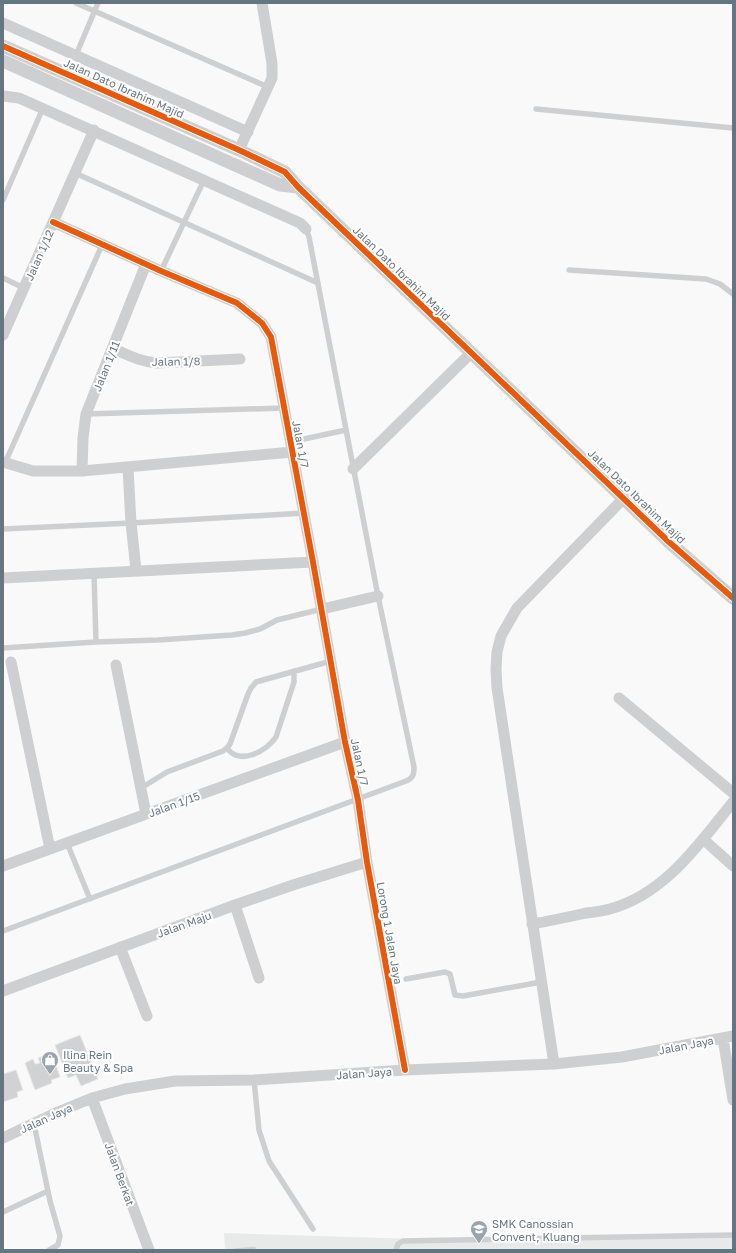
<svg xmlns="http://www.w3.org/2000/svg" width="736" height="1253" font-family="'Golos Text',sans-serif">
	<style>
		.built { fill: #e8e9e9 }
		.building { fill: #d0d2d3; stroke: #e8e8e8 }
		.lines { fill: none; stroke-linecap: round; stroke-linejoin: round }
		.service { stroke: #cecfd0; stroke-width: 5.5 }
		.minor { stroke: #cecfd0; stroke-width: 11 }
		.tertiary { stroke: #cecfd0; stroke-width: 13 }
		.cycleway-casing { stroke: #fff; stroke-width: 8 }
		.cycleway { stroke: #e8590c; stroke-width: 6 }
		.labels { text-anchor: middle; dominant-baseline: central; stroke-width: 4; stroke-linejoin: round; paint-order: stroke }
		.street-label { font-size: 11px; fill: #657683; stroke: #fff }
		.poi-label { font-size: 11px; fill: #657683; stroke: #fff; text-anchor: start }
	</style>
	<rect width="100%" height="100%" fill="#f9f9f9"/>
	<path class="built" d="M224 1233 416 1239 733 1234V1250H225Z"/>
	<path class="building" d="M80 1035 98 1079 81 1086 76 1075 68 1078 55 1045Z
		M52 1053 60 1077 51 1080 52 1083 35 1090 25 1063 33 1059 35 1064 40 1063 38 1058Z
		M16 1070 23 1090 17 1092 18 1097 3 1102V1074Z
		M256 1246V1250H234V1248Z"/>
	<g class="lines">
		<path class="service" d="M76 3 268 87
			M76 55 98 3
			M536 109 733 128
			M75 173 318 283
			M3 200 43 108
			M569 270 706 279 720 284 733 294
			M161 271 204 180
			M3 278 24 288
			M86 414 284 408
			M290 442 346 430
			M5 463 102 245
			M3 529 131 523 304 513
			M94 573 96 642
			M3 648 96 642 158 640 232 635 245 633 260 629 277 620 322 609
			M227 748C240 766 267 751 276 737L294 682V671
			M141 788 167 772 223 751 227 748 230 744 248 694 251 688 256 682 331 661
			M67 843 90 899
			M3 931 406 781C413 778 414 775 414 767L378 596 309 237 306 229
			M406 979 445 972 450 974 455 995 463 996 541 982
			M254 1080 259 1130 269 1161 313 1229
			M34 1124 50 1201 60 1236 58 1245 49 1250
			M3 1212 48 1191
			M396 1250 398 1244 403 1241 733 1235"/>
		<path class="minor" d="M3 23 248 132
			M3 96 19 98 300 223 306 229
			M239 150 272 78V63L262 3
			M53 222 161 271 237 303 262 323 271 337 313 562 345 742 358 800 367 862 405 1070
			M3 335 94 130
			M114 349C128 355 141 362 157 363L240 359
			M3 462 33 471H82L292 452
			M128 468 131 523 136 570
			M353 469 471 353
			M82 471 83 438 86 414 146 264
			M3 578 313 562
			M322 609 378 596
			M11 662 50 849
			M116 665 146 814
			M619 698 733 793
			M703 839 733 866
			M3 866 345 742
			M235 905 259 978
			M532 924C550 921 568 917 586 913 594 912 603 911 610 909 665 894 699 844 733 802
			M120 947 147 1016
			M3 991 235 905 293 885 367 862
			M723 1038 733 1100
			M554 1064 497 688 496 669 497 652 501 636 517 608 624 498
			M92 1098 149 1250
			M3 1138 58 1112 92 1098 125 1089 175 1081 254 1080 405 1070 554 1064 622 1057 733 1036"/>
		<path class="tertiary" d="M3 46 239 150 285 172 298 187 669 542 733 598
			M3 61 280 185 298 187"/>
		<defs>
			<path id="cycleway" d="M3 46 239 150 285 172 298 187 669 542 733 598
				M53 222 161 271 237 303 262 323 271 337 313 562 345 742 358 800 367 862 405 1070"/>
		</defs>
		<use href="#cycleway" class="cycleway-casing"/>
		<use href="#cycleway" class="cycleway"/>
	</g>
	<defs>
		<symbol id="shop-pin" viewBox="-11 -11 22 30"><path d="M0 17L-7.5 6A9.5 9.5 0 1 1 7.5 6Z" fill="#99a4ac" stroke="#fff"/><path d="M-5-2.5h2.3a2.7 3.5 0 0 1 5.4 0H5L5.5 6h-11ZM-1.5-2.5h3a1.5 2.3 0 0 0-3 0Z" fill="#fff"/></symbol>
		<symbol id="school-pin" viewBox="-11 -11 22 30"><path d="M0 17L-7.5 6A9.5 9.5 0 1 1 7.5 6Z" fill="#99a4ac" stroke="#fff"/><path d="M0-5L7-2L0 1L-7-2ZM-4 1L0 2.5L4 1V4Q0 6-4 4Z" fill="#fff"/></symbol>
	</defs>
	<g fill-rule="evenodd">
		<use href="#shop-pin" x="40" y="1050" width="20" height="27"/>
		<use href="#school-pin" x="469" y="1219" width="20" height="27"/>
	</g>
	<g class="labels">
		<g class="street-label">
			<text transform="translate(124 88) rotate(24)">Jalan Dato Ibrahim Majid</text>
			<text transform="translate(39 255) rotate(-66)">Jalan 1/12</text>
			<text transform="translate(402 273) rotate(44)">Jalan Dato Ibrahim Majid</text>
			<text transform="translate(176 361) rotate(-1)">Jalan 1/8</text>
			<text transform="translate(106 366) rotate(-68)">Jalan 1/11</text>
			<text transform="translate(301 444) rotate(79)">Jalan 1/7</text>
			<text transform="translate(637 496) rotate(44)">Jalan Dato Ibrahim Majid</text>
			<text transform="translate(360 762) rotate(78)">Jalan 1/7</text>
			<text transform="translate(174 804) rotate(-20)">Jalan 1/15</text>
			<text transform="translate(184 924) rotate(-20)">Jalan Maju</text>
			<text transform="translate(390 933) rotate(80)">Lorong 1 Jalan Jaya</text>
			<text transform="translate(686 1045) rotate(-11)">Jalan Jaya</text>
			<text transform="translate(364 1073) rotate(-4)">Jalan Jaya</text>
			<text transform="translate(46 1118) rotate(-24)">Jalan Jaya</text>
			<text transform="translate(120 1174) rotate(70)">Jalan Berkat</text>
		</g>
		<g class="poi-label">
			<text x="63" y="1054">Ilina Rein<tspan x="63" dy="13">Beauty &amp; Spa</tspan></text>
			<text x="492" y="1223">SMK Canossian<tspan x="492" dy="13">Convent, Kluang</tspan></text>
		</g>
	</g>
	<rect width="736" height="1253" fill="none" stroke="#657683" stroke-width="8"/>
</svg>
